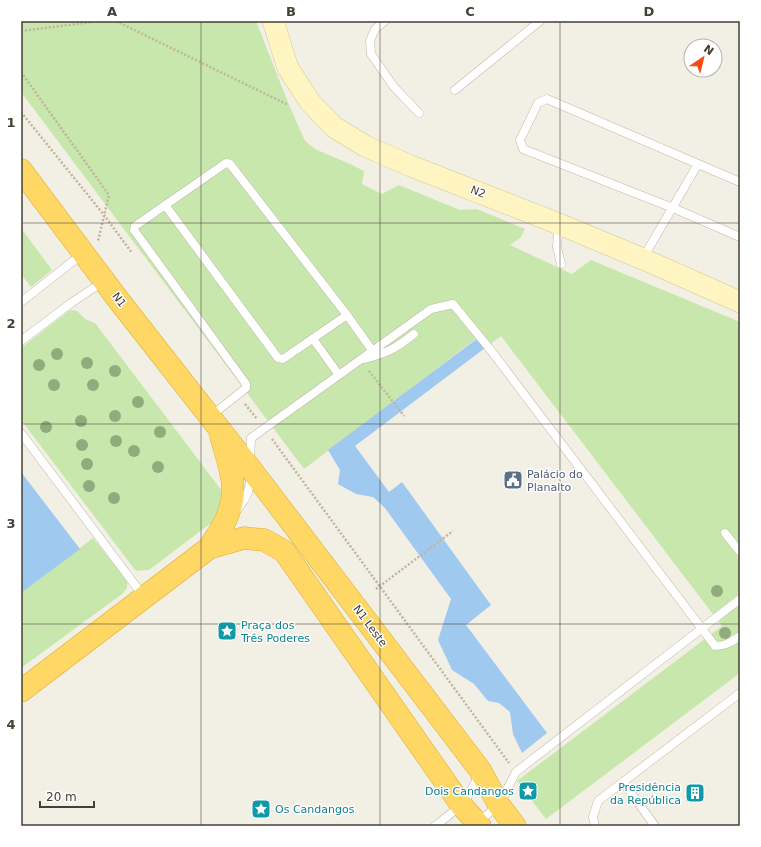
<svg xmlns="http://www.w3.org/2000/svg" width="761" height="847" font-family="'DejaVu Sans',sans-serif">
	<style>
		.green { fill: #c8e7ad }
		.water { fill: #a0c9f0 }
		.lines { fill: none; stroke-linecap: round; stroke-linejoin: round }
		.lane-casing { stroke: #beb8a8; stroke-width: 9 }
		.secondary-casing { stroke: #d3c794; stroke-width: 22 }
		.highway-casing { stroke: #ddad34; stroke-width: 23 }
		.path { stroke: #c0b599; stroke-width: 2.5; stroke-dasharray: 2 2; stroke-linecap: butt }
		.lane { stroke: #fff; stroke-width: 8 }
		.secondary { stroke: #fef5c3; stroke-width: 21 }
		.highway { stroke: #fed765; stroke-width: 22 }
		.path-bridge { stroke: #c0b599; stroke-width: 2.5; stroke-dasharray: 2 2; stroke-linecap: butt }
		.tree { fill: #90ac7d }
		.grid { fill: none; stroke: #454035; stroke-width: 1; stroke-opacity: 0.55 }
		.labels { text-anchor: middle; dominant-baseline: central; stroke-width: 3; stroke-linejoin: round; paint-order: stroke }
		.street-label { font-size: 11px; fill: #454035; stroke: #fff }
		.service-label { font-size: 11px; fill: #4e5e75; stroke: #fff; text-anchor: start }
		.culture-label { font-size: 11px; fill: #0d838f; stroke: #fff; text-anchor: start }
		.neatline { fill: none; stroke: #454035; stroke-width: 1.5 }
		.grid-label { font-size: 13px; text-anchor: middle; font-weight: bold; fill: #454035 }
	</style>
	<rect width="100%" height="100%" fill="#f2efe5"/>
	<path class="green" d="M21 21H256L289 105 305 141 315 149 352 165 364 171 362 184 382 194 399 185 460 210 477 209 525 229 520 238 510 245 572 274 591 260 740 322V673L546 819 517 781 722 626 501 336 485 348 477 338 304 469 21 92Z
		M21 228 52 270 31 287 21 274Z
		M70 310 77 311 85 319 95 323 222 491 219 507 211 523 149 570 136 571 21 420V348Z
		M93 538 127 581V588L122 594 21 668V593Z"/>
	<path class="water" d="M478 338 485 348 355 446 389 492 402 482 491 605 466 625 547 733 522 753 513 734 510 712 499 703 488 701 474 684 452 670 438 640 451 599 385 508 373 497 356 494 338 484 340 470 328 450Z
		M21 472 80 549 21 593Z"/>
	<g class="lines">
		<defs>
			<path id="lane" d="M385 21 375 29 370 41 371 54 394 87 419 113
				M455 90 540 21
				M740 182 547 99 538 103 520 140 523 149 673 208 740 237
				M165 205 278 358 283 359 347 315
				M559 224 557 247 561 264
				M643 258 698 164
				M21 302 82 254
				M313 339 339 375
				M21 341 71 303 104 281
				M364 359C387 353 395 349 414 334
				M211 416 246 388V384L134 230 135 226 226 163 230 164 347 315 372 350
				M21 433 144 597
				M250 460 251 438 431 309 453 304 489 348 715 646C726 646 731 642 740 636
				M235 512C245 501 251 491 250 476
				M725 533 740 552
				M623 782 655 826
				M478 822 499 805 516 772 740 599
				M435 826C458 808 468 803 478 775
				M595 826 593 817 598 801 740 693"/>
			<path id="secondary" d="M273 21 288 68 310 102 334 127 365 146 411 166 559 224 643 259 740 302"/>
			<path id="highway" d="M21 170 120 302 250 468 480 770 499 805 515 826
				M209 548 244 538 264 540 284 551 462 806 480 826
				M21 691 209 548C219 533 229 518 232 500 236 480 226 456 221 436"/>
		</defs>
		<use href="#lane" class="lane-casing"/>
		<use href="#secondary" class="secondary-casing"/>
		<use href="#highway" class="highway-casing"/>
		<path class="path" d="M116 21 288 105
			M21 31 100 21
			M21 72 109 195 98 241
			M21 112 104 215 132 253
			M369 371 404 416
			M245 404 257 419
			M272 439 509 763"/>
		<use href="#lane" class="lane"/>
		<use href="#secondary" class="secondary"/>
		<use href="#highway" class="highway"/>
		<path class="path-bridge" d="M376 589 453 531"/>
	</g>
	<g class="tree">
		<circle cx="57" cy="354" r="6"/>
		<circle cx="87" cy="363" r="6"/>
		<circle cx="39" cy="365" r="6"/>
		<circle cx="115" cy="371" r="6"/>
		<circle cx="54" cy="385" r="6"/>
		<circle cx="93" cy="385" r="6"/>
		<circle cx="138" cy="402" r="6"/>
		<circle cx="115" cy="416" r="6"/>
		<circle cx="81" cy="421" r="6"/>
		<circle cx="46" cy="427" r="6"/>
		<circle cx="160" cy="432" r="6"/>
		<circle cx="116" cy="441" r="6"/>
		<circle cx="82" cy="445" r="6"/>
		<circle cx="134" cy="451" r="6"/>
		<circle cx="87" cy="464" r="6"/>
		<circle cx="158" cy="467" r="6"/>
		<circle cx="89" cy="486" r="6"/>
		<circle cx="114" cy="498" r="6"/>
		<circle cx="717" cy="591" r="6"/>
		<circle cx="725" cy="633" r="6"/>
	</g>
	<path class="grid" d="M201 21V826M380 21V826M560 21V826M21 223H740M21 424H740M21 624H740"/>
	<defs>
		<symbol id="civic-square" viewBox="-11 -11 22 22"><rect x="-9" y="-9" width="18" height="18" rx="4" fill="#5c6f8a" stroke="#fff"/><path d="M-.6-6.5H3V-4.5H.6V-3L4-1V1h2V6H-6V1h2V-1L-.6-3ZM-1.2 2.5V6h2.4V2.5Z" fill="#fff"/></symbol>
		<symbol id="sight-square" viewBox="-11 -11 22 22"><rect x="-9" y="-9" width="18" height="18" rx="4" fill="#0f9aa8" stroke="#fff"/><path d="M0-6L1.8-2.2L6-1.7L2.9 1.2L3.7 5.4L0 3.3L-3.7 5.4L-2.9 1.2L-6-1.7L-1.8-2.2Z" fill="#fff"/></symbol>
		<symbol id="building-square" viewBox="-11 -11 22 22"><rect x="-9" y="-9" width="18" height="18" rx="4" fill="#0f9aa8" stroke="#fff"/><path d="M-4-6H4V6H1V3H-1V6H-4ZM-2.5-4.3h1.7v1.8h-1.7ZM.8-4.3h1.7v1.8H.8ZM-2.5-1h1.7V.8h-1.7ZM.8-1h1.7V.8H.8Z" fill="#fff"/></symbol>
	</defs>
	<g fill-rule="evenodd">
		<use href="#civic-square" x="502" y="469" width="22" height="22"/>
		<use href="#sight-square" x="216" y="620" width="22" height="22"/>
		<use href="#sight-square" x="517" y="780" width="22" height="22"/>
		<use href="#building-square" x="684" y="782" width="22" height="22"/>
		<use href="#sight-square" x="250" y="798" width="22" height="22"/>
	</g>
	<g class="labels">
		<g class="street-label">
			<text transform="translate(478 192) rotate(21)">N2</text>
			<text transform="translate(119 300) rotate(53)">N1</text>
			<text transform="translate(370 626) rotate(53)">N1 Leste</text>
		</g>
		<g class="service-label">
			<text x="527" y="474">Palácio do<tspan x="527" dy="13">Planalto</tspan></text>
		</g>
		<g class="culture-label">
			<text x="241" y="625">Praça dos<tspan x="241" dy="13">Três Poderes</tspan></text>
			<text x="681" y="787" text-anchor="end">Presidência<tspan x="681" dy="13">da República</tspan></text>
			<text x="514" y="791" text-anchor="end">Dois Candangos</text>
			<text x="275" y="809">Os Candangos</text>
		</g>
	</g>
	<rect width="761" height="847" fill="none" stroke="#ffffff" stroke-width="44"/>
	<g transform="translate(703 58) rotate(35)"><circle r="19" fill="#ffffff" stroke="#b5b3ae"/>
	<path d="M0-3L7 15L0 10L-7 15Z" fill="#fa4914"/>
	<text y="-6" font-size="11" font-weight="bold" text-anchor="middle" fill="#454035">N</text>
	</g>
	<path d="M40 801v6h54v-6" fill="none" stroke="#454035" stroke-width="2"/>
	<text x="46" y="801" font-size="12" fill="#454035" stroke="#ffffff" stroke-width="3" paint-order="stroke">20 m</text>
	<rect x="22" y="22" width="717" height="803" class="neatline"/>
	<g class="grid-label">
		<text x="112" y="16">A</text>
		<text x="291" y="16">B</text>
		<text x="470" y="16">C</text>
		<text x="649" y="16">D</text>
		<text x="11" y="127">1</text>
		<text x="11" y="328">2</text>
		<text x="11" y="528">3</text>
		<text x="11" y="729">4</text>
	</g>
</svg>
